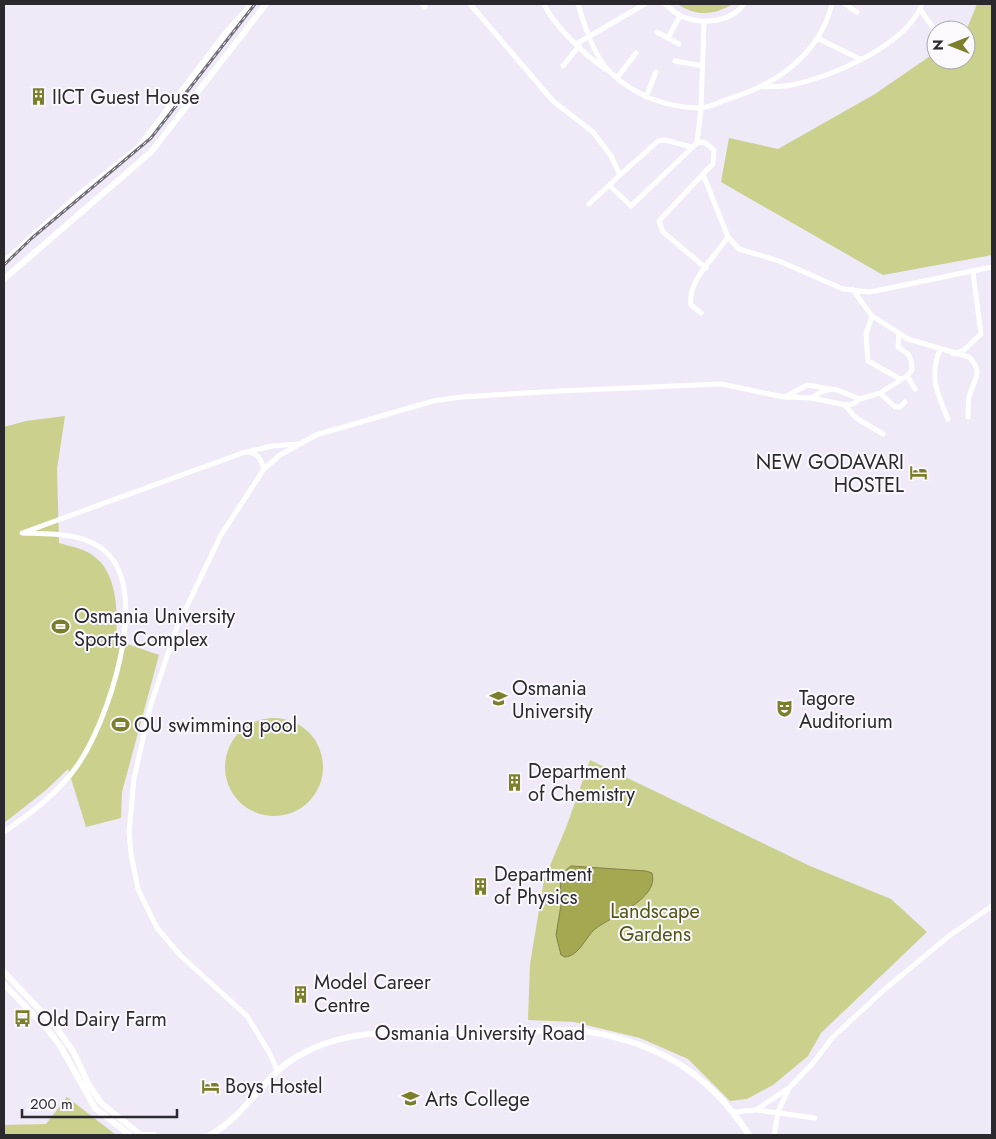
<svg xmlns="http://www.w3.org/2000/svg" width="996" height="1139" font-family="Jost,sans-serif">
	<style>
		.green { fill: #cbd08d }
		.water { fill: #a4a851; stroke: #808246 }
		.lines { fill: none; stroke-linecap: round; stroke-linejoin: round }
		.minor { stroke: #fff; stroke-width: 5 }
		.major { stroke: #fff; stroke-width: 6 }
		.rail-casing { stroke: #716d76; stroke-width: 3 }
		.rail { stroke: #fbf8fe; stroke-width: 1; stroke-dasharray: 4; stroke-linecap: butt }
		.labels { text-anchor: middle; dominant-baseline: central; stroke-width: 4; stroke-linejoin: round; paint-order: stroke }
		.poi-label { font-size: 20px; fill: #2b282e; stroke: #fbf8fe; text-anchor: start }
		.park-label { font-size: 20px; fill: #535514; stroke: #fbf8fe }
		.street-label { font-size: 20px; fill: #2b282e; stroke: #fbf8fe }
	</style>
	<rect width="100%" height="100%" fill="#efe9f8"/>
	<path class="green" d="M678 4H733C715 15 695 17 678 4Z
		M977 4H992V255L883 275 721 182 729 138 778 149 875 94 936 52V60H966V31Z
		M65 416 57 469 59 543C69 546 81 548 89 553 118 569 118 612 116 640L159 655 122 792 121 818 86 827 68 769 46 790 4 823V427L26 421Z
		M225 767a49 49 0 1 1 98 0a49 49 0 1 1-98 0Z
		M590 760 810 866 891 899 927 932 821 1033 808 1056 773 1085 747 1099 730 1101 688 1059 640 1038 574 1022 528 1020 530 964 544 880 567 825Z
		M67 1097 116 1135H4V1125L46 1124Z"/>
	<path class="water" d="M571 866 646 871 652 873C660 899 610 917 595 929 585 938 579 956 565 957L561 955 556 935 561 905 560 875Z"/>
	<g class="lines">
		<path class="minor" d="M422 4 425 7
			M470 4 553 101 593 132 611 156 620 175 589 204
			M544 4C554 26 585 55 605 69
			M578 4C584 24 594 57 610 72 635 96 665 107 699 108 708 108 720 102 728 99 776 85 819 55 832 4
			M665 4C670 8 676 14 681 16 701 25 730 23 744 4
			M845 4 857 12
			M920 9 932 26
			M704 23 701 108 697 143 704 142 714 150 713 164 703 174 728 237 739 249 779 261 843 289 870 292 992 267
			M657 32 679 44
			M668 38 680 16
			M817 38 860 59
			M576 44 645 4
			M675 61 703 66
			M563 66 579 46
			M617 78 636 53
			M764 87C773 86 783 87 791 85 832 77 907 45 922 4
			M646 97 656 72
			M703 174 659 221 663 232 706 268
			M620 175 658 141 665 140 691 147
			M610 186 631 206 697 143
			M853 290 872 316 866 334 868 361 900 379
			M701 313 691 305C687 281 715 257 728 237
			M872 316 899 333
			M940 349C929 377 937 393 948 419
			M953 354 964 350 981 334 973 272
			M907 376 915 389
			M880 393 895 407H900L905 402
			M785 397 807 385 837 390 860 399 880 393 907 376 912 370 911 360 908 354 898 347 899 333 908 339 969 357C985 373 973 380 969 397 968 404 968 411 968 417
			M812 398 819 393 831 389
			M845 405 853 404 860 399
			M251 451 272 446 297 444
			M25 532 245 452C257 451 261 459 264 469
			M4 832C31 813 58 793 77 766 107 724 152 594 106 552 84 532 50 534 22 533
			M277 1070 269 1052 247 1016 181 956 157 928 138 889 131 854 129 832 134 778 151 704 177 627 221 535 264 469 280 455 316 435 433 401 461 397 559 391 721 384 784 397 812 398 845 405 856 418 883 434
			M757 1110 815 1118
			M734 1112 756 1110 787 1089
			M774 1135 778 1112 789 1088 813 1063 833 1037 885 989 949 936 992 906"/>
		<path class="major" d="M4 262 76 197 139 147 225 34 252 4
			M4 279 151 152 266 4
			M4 972 55 1026 73 1051 89 1085 101 1103 141 1135
			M4 984 48 1030 61 1047 95 1108 130 1135
			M140 1135H154
			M210 1135C248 1114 264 1074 300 1055 352 1025 409 1034 467 1033 504 1032 540 1030 577 1030 653 1040 707 1070 749 1135"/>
		<defs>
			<path id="rail" d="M4 265 32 238 151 138 255 4"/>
		</defs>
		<use href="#rail" class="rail-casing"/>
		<use href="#rail" class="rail"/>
	</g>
	<defs>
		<symbol id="building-bare" viewBox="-9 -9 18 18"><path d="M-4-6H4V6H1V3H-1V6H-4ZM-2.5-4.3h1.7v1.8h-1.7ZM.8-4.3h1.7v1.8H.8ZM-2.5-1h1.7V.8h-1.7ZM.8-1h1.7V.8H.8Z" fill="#7c7f29" stroke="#fbf8fe" stroke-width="2.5" paint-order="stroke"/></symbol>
		<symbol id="hotel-bare" viewBox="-9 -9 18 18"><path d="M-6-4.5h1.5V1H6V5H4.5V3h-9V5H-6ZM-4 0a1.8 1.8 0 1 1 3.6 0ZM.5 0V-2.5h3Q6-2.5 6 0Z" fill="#7c7f29" stroke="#fbf8fe" stroke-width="2.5" paint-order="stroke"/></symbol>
		<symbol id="stadium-bare" viewBox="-9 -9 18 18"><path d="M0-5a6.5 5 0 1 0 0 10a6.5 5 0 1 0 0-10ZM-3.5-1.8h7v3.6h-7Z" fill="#7c7f29" stroke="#fbf8fe" stroke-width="2.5" paint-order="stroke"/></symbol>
		<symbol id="university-bare" viewBox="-9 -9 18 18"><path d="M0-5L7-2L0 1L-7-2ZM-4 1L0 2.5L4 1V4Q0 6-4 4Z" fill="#7c7f29" stroke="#fbf8fe" stroke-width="2.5" paint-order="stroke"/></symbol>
		<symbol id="theatre-bare" viewBox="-9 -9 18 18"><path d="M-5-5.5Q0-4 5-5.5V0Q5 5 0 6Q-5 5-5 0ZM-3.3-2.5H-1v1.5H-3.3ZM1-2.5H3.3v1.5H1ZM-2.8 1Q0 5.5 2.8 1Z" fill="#7c7f29" stroke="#fbf8fe" stroke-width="2.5" paint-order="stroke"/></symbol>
		<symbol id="bus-bare" viewBox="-9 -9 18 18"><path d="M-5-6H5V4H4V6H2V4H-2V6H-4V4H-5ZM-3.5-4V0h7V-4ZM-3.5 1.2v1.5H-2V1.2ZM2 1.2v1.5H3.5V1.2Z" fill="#7c7f29" stroke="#fbf8fe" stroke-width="2.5" paint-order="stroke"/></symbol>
	</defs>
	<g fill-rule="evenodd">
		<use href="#building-bare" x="26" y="84" width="25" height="25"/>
		<use href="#hotel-bare" x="906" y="460" width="25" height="25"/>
		<use href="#stadium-bare" x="48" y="614" width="25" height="25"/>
		<use href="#university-bare" x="486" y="686" width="25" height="25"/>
		<use href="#theatre-bare" x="772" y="696" width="25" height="25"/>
		<use href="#stadium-bare" x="108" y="712" width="25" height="25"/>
		<use href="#building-bare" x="502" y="770" width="25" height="25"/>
		<use href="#building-bare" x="468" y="874" width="25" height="25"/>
		<use href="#building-bare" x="288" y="982" width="25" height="25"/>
		<use href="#bus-bare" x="10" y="1006" width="25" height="25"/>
		<use href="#hotel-bare" x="198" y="1074" width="25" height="25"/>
		<use href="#university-bare" x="398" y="1086" width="25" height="25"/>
	</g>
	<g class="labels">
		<g class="poi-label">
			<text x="52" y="97">IICT Guest House</text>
			<text x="904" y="462" text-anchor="end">NEW GODAVARI<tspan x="904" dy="23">HOSTEL</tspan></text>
			<text x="74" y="616">Osmania University<tspan x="74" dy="23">Sports Complex</tspan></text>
			<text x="512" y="688">Osmania<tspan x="512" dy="23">University</tspan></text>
			<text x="799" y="698">Tagore<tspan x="799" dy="23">Auditorium</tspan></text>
			<text x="134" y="725">OU swimming pool</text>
			<text x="528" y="771">Department<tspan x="528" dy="23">of Chemistry</tspan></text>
			<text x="494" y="874">Department<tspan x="494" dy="23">of Physics</tspan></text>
			<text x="314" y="982">Model Career<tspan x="314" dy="23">Centre</tspan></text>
			<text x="37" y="1019">Old Dairy Farm</text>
			<text x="225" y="1086">Boys Hostel</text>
			<text x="425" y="1099">Arts College</text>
		</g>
		<g class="park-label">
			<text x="655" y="911">Landscape<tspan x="655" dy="23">Gardens</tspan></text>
		</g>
		<g class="street-label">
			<text x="480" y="1033">Osmania University Road</text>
		</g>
	</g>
	<rect width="996" height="1139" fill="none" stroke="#2b282e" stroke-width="10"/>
	<g transform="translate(951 45) rotate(270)"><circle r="24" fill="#fbf8fe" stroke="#a8a5ab"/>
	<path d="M0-4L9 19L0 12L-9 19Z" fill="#7c7f29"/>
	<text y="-8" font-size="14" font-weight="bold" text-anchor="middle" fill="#2b282e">N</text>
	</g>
	<path d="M22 1109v8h155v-8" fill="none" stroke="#2b282e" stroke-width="2.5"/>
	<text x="30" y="1109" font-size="15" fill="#2b282e" stroke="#fbf8fe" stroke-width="4" paint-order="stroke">200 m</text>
</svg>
